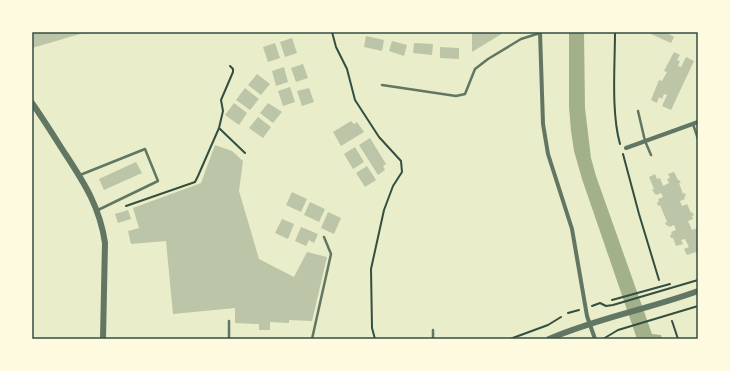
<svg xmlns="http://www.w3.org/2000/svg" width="730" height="371" font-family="Ubuntu,sans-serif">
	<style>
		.water { fill: #a3b18a }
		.building { fill: #bcc5a7 }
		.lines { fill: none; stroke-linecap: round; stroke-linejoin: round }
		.path { stroke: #344e41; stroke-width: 2 }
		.service { stroke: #617663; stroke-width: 2.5 }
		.minor { stroke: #617663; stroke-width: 4 }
		.tertiary { stroke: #617663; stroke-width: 6 }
		.neatline { fill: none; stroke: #344e41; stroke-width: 1.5 }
	</style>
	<rect width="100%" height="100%" fill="#e9edc9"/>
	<path class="water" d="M569 32H584L585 108 591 158 596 176 652 334 661 335 662 339H637L582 179 574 151 571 131 569 107Z"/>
	<path class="building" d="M34 32H87L32 48V33Z
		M472 32H502L503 33 472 52Z
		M652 32H670L669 34 674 37 671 43 651 34Z
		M366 36 384 40 382 51 364 47Z
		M292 38 297 53 285 57 280 42Z
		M392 41 407 45 404 56 389 51Z
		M275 43 280 58 268 62 263 47Z
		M414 43 433 44 432 55 413 53Z
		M440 47 459 48V59L440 58Z
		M674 52 680 55 677 60 680 61 678 66 681 67 686 57 694 61 671 110 662 106 667 95 664 94 662 99 659 97 657 103 651 100 659 80 662 81 667 72 664 71Z
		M303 64 308 78 296 82 291 68Z
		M284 67 288 82 276 86 272 71Z
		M257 74 270 84 261 95 248 85Z
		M290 87 295 102 283 106 278 91Z
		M245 88 259 99 250 110 236 100Z
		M309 88 314 102 302 106 297 91Z
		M234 103 247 113 239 125 225 115Z
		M268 103 282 112 273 123 260 113Z
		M258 117 271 127 263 138 249 128Z
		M351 121 354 124 357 122 364 132 341 146 333 132Z
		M370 138 386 164 383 166 385 170 378 175 359 145Z
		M215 145 232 151 243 161 239 191 259 259 294 277 307 252 327 257 312 321 289 320V323L270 322V330H259V324L235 323V308L173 314 166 241 131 244 128 231 139 228 133 208 201 183Z
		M355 147 364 162 353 169 344 154Z
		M136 162 142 173 104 190 99 179Z
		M367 166 376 180 365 187 356 173Z
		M674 172 678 180H679L681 183H679L683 194 685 193 686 196 684 197 685 199 680 201 682 206 687 204 691 213 692 212 694 215 692 216 693 219 688 221 692 230 698 228V253L696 254V252L687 255 684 249 689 247 685 239 681 240 683 244 676 246 673 238H671L670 235 672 234 671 232 676 230 674 225 669 227 668 225 667 226 665 223 667 222 660 205 658 206 657 202H659L658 199 663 197 661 193 656 195 652 190 654 189 649 177 655 174 657 179 660 178 663 186 669 183 667 179 670 178 668 174Z
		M292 192 307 199 301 212 286 205Z
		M310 202 325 209 319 222 304 215Z
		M128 210 131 219 118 223 115 214Z
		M328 212 341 218 334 234 321 228Z
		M282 219 294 224 288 239 275 233Z
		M301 227 318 234 314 243 309 240 306 246 295 241Z"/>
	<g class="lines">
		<path class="path" d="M332 32 336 47 347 69 355 100 379 137 401 161 402 172 393 186 384 210 371 269 372 328 375 339
			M615 32C615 66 611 112 620 144
			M219 128 245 153
			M623 154 639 214 659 280
			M126 206 195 182 198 176 219 128 223 111 221 100 233 72V69L230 66
			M612 300 670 284
			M592 306 600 303 606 306 613 305 698 280
			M568 313 579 310
			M672 321 678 339
			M510 339 548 325 561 317
			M603 339 618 330 698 306"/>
		<path class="service" d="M382 85 456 96 465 94 475 69 488 59 521 39 540 33
			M638 111 645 141 651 155
			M693 124 698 139
			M80 175 145 149 158 181 98 210
			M433 330V339
			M229 339V321
			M312 339 331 254 324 237"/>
		<path class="minor" d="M540 32 543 124 548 154 572 229 587 316 595 339
			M626 148 698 122"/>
		<path class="tertiary" d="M32 103C44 120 55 138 66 155 85 184 100 208 105 243L103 339
			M549 339C597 318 649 309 698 291"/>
	</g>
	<rect width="730" height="371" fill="none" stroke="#fefae0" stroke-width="66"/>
	<rect x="33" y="33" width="664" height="305" class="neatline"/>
</svg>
